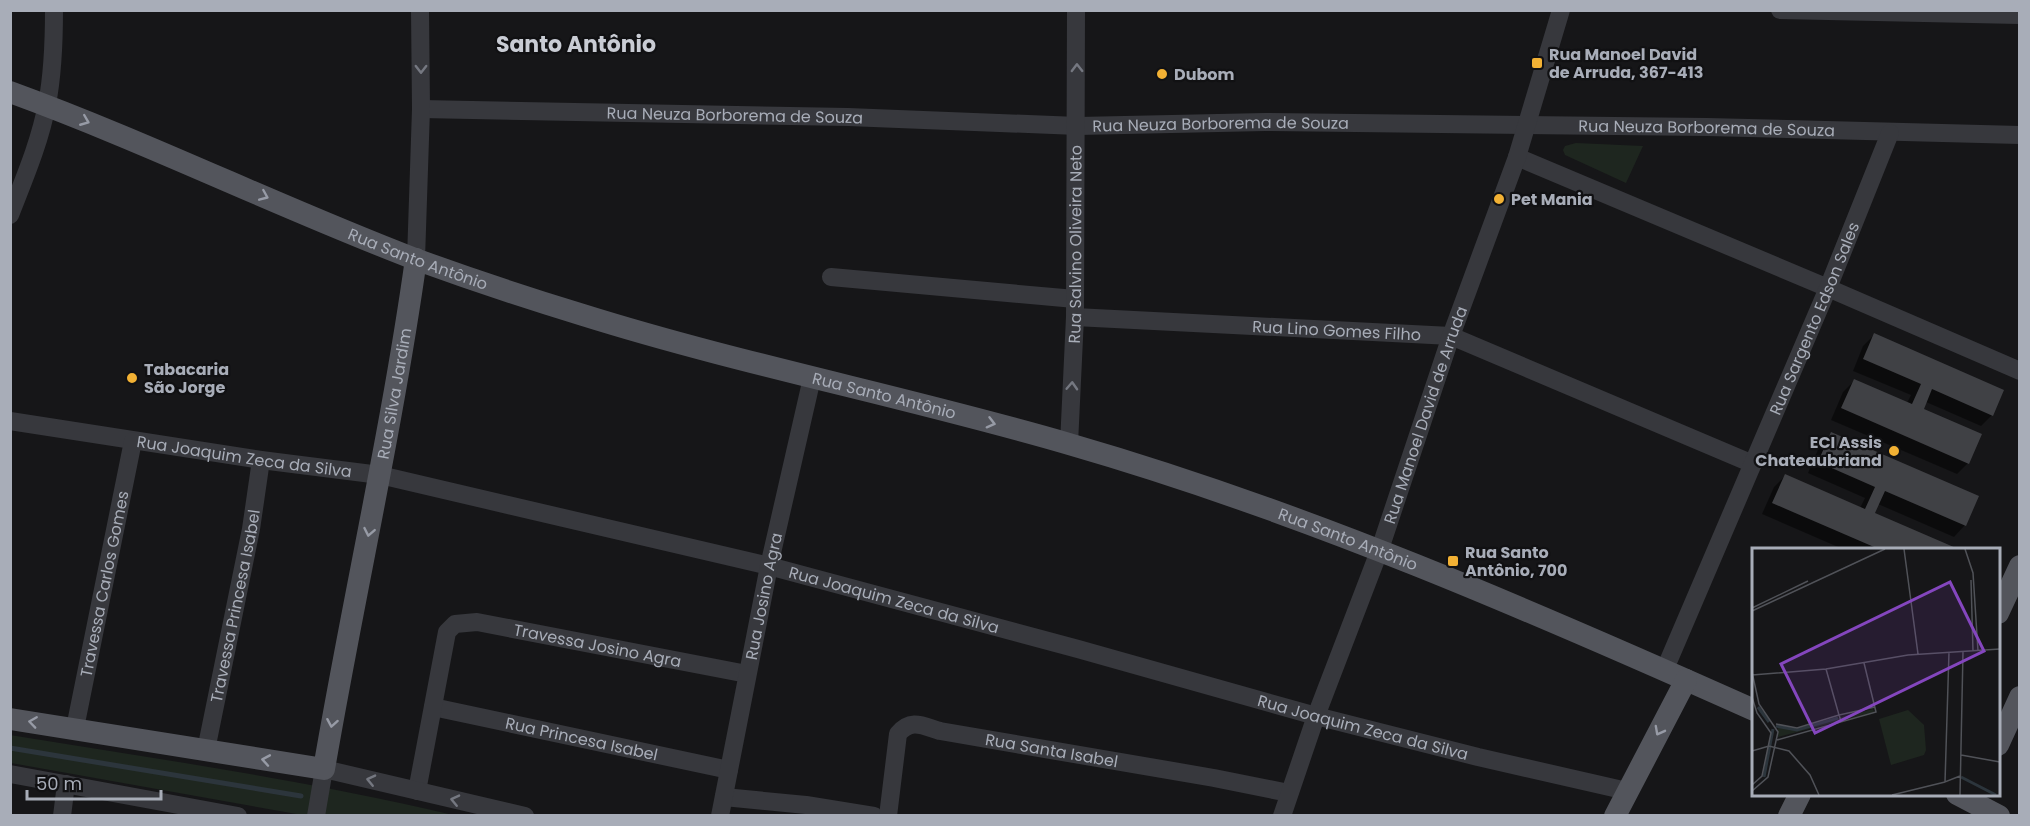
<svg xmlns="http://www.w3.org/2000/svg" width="2030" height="826" font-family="Poppins,sans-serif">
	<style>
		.green { fill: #1e261f }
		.shadow { fill: #0007 }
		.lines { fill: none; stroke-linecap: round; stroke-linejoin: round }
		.stream { stroke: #2c353c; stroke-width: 5 }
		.building { fill: #404145 }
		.minor { stroke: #37383d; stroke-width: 18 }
		.major { stroke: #53555c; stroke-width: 22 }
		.oneway { stroke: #757881 }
		.oneway2 { stroke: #979ba6 }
		.poi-dot { fill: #f2b134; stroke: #111113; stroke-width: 2 }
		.labels { text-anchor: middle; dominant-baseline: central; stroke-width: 4.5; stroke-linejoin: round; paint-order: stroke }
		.poi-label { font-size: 16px; font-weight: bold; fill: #a8adb8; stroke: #111113; text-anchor: start }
		.street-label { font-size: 16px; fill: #a8adb8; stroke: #111113 }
		.district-label { font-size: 22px; font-weight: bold; fill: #c9ccd4; stroke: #111113 }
		.inset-river { fill: none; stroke: #2c353c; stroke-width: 3 }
		.inset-road { fill: none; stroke: #505258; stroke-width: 1.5 }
		.view { fill: #8446be; fill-opacity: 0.15; stroke: #8446be; stroke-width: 3 }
		.inset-edge { fill: none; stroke: #a8adb8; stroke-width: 3 }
	</style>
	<rect width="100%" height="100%" fill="#161618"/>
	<path class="green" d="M1576 143 1643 146 1626 183 1565 155 1563 150 1565 146Z
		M10 735C158 759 307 780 453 815H302L11 763Z"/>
	<path class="shadow" d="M1874 335 1992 415 1981 426 1926 402 1922 410 1968 463 1957 474 1831 420 1843 392 1855 380 1907 403 1911 395 1853 371 1863 346Z
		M1831 434 1965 525 1954 537 1878 504 1873 514 1954 550H1845L1762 514 1774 487 1785 476 1860 508 1865 498 1808 473 1820 445Z"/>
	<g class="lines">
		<path class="stream" d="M10 748 301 796"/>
	</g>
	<path class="building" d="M1874 333 2004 390 1993 416 1932 389 1924 409 1982 434 1969 464 1841 408 1854 379 1912 404 1921 384 1863 359Z
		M1831 432 1979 496 1966 526 1885 491 1875 513 1956 548V550H1881L1772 503 1785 474 1865 509 1875 487 1818 462Z"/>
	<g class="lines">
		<g class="minor">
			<path d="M1780 10 2020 15"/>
			<path id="s1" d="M421 109 848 117 1078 126 1265 122 1707 127 2020 135"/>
			<path d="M1517 157 1828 288 2020 371"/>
			<path d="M10 215C24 179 40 142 47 104 53 73 54 42 54 10"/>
			<path d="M416 259 421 109 420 10"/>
			<path d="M831 277 1075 299"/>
			<path id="s2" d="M1075 317 1451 336 1753 464"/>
			<path id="s3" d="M10 421 261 460 380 475 769 566 1078 649 1316 716 1478 757 1627 791"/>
			<path id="s4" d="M1069 444 1075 317 1076 10"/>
			<path id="s5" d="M1665 669 1828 288 1890 133"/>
			<path id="s6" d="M433 707 729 770"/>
			<path id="s7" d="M75 728 133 441"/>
			<path id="s8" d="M206 750 251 529 261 460"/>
			<path d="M10 774 238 816"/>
			<path id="s9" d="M417 791 447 632 455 624 477 622 747 674"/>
			<path d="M724 797 806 805 874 816"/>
			<path d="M62 816 66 784"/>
			<path d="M316 816 324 769 525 816"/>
			<path id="s10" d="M720 816 769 566 812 378"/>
			<path id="s11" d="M888 816 898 734C911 718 923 726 940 731L1214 778 1289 793"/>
			<path id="s12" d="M1282 816 1316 716 1380 549 1451 336 1517 157 1561 10"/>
		</g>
		<g class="major">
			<path id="s13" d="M10 92C147 142 279 207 415 259 470 279 527 298 583 315 743 365 908 397 1069 444 1305 512 1530 610 1754 710"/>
			<path d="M1998 613 2020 566"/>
			<path id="s14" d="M10 719 324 769C353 599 392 430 416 259"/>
			<path d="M1998 745 2020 697"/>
			<path d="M1957 794 1999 816"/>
			<path d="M1615 816 1686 680"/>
			<path d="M1789 816 1800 794"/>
		</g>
	</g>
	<defs><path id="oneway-chevron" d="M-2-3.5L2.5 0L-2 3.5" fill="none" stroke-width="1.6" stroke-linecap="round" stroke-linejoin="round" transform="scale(1.5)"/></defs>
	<g class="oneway">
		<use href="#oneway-chevron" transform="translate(1077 68) rotate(-91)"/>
		<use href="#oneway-chevron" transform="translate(421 69) rotate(90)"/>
		<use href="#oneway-chevron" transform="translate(1072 386) rotate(-87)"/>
		<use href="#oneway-chevron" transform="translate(371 780) rotate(-167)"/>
		<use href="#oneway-chevron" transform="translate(455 800) rotate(-167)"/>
	</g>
	<g class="oneway2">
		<use href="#oneway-chevron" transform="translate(85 121) rotate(22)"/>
		<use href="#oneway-chevron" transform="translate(264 196) rotate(23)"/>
		<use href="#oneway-chevron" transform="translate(991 423) rotate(15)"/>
		<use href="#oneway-chevron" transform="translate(369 532) rotate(101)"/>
		<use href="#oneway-chevron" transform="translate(33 722) rotate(-172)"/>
		<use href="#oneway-chevron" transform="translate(332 723) rotate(100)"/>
		<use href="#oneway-chevron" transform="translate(1659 731) rotate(118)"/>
		<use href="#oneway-chevron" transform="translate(266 760) rotate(-170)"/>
	</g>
	<g class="poi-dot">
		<rect x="1531" y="57" width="12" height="12" rx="3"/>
		<circle cx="1162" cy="74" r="6"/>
		<circle cx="1499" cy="199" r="6"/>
		<circle cx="132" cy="378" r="6"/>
		<circle cx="1894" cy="451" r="6"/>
		<rect x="1447" y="555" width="12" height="12" rx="3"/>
	</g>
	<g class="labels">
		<g class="poi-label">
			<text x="1549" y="54">Rua Manoel David<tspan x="1549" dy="18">de Arruda, 367-413</tspan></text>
			<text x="1174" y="74">Dubom</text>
			<text x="1511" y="199">Pet Mania</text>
			<text x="144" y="369">Tabacaria<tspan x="144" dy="18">São Jorge</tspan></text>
			<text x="1882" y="442" text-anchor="end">ECI Assis<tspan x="1882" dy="18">Chateaubriand</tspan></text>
			<text x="1465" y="552">Rua Santo<tspan x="1465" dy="18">Antônio, 700</tspan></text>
		</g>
		<g class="street-label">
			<text stroke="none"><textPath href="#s1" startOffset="314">Rua Neuza Borborema de Souza</textPath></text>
			<text stroke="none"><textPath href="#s1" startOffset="800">Rua Neuza Borborema de Souza</textPath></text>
			<text stroke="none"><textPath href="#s1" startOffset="1286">Rua Neuza Borborema de Souza</textPath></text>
			<text stroke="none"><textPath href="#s4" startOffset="200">Rua Salvino Oliveira Neto</textPath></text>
			<text stroke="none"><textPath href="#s13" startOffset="441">Rua Santo Antônio</textPath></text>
			<text stroke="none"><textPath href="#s5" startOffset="381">Rua Sargento Edson Sales</textPath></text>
			<text stroke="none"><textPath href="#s2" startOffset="262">Rua Lino Gomes Filho</textPath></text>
			<text stroke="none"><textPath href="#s14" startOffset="700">Rua Silva Jardim</textPath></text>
			<text stroke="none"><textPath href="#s13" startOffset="927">Rua Santo Antônio</textPath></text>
			<text stroke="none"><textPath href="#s12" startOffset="426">Rua Manoel David de Arruda</textPath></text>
			<text stroke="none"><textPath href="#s3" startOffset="237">Rua Joaquim Zeca da Silva</textPath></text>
			<text stroke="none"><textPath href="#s13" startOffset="1413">Rua Santo Antônio</textPath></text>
			<text stroke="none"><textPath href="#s7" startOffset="147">Travessa Carlos Gomes</textPath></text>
			<text stroke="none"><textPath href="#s10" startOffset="224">Rua Josino Agra</textPath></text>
			<text stroke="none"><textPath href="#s3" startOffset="903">Rua Joaquim Zeca da Silva</textPath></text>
			<text stroke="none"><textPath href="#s8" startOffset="147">Travessa Princesa Isabel</textPath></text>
			<text stroke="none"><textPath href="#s9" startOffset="318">Travessa Josino Agra</textPath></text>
			<text stroke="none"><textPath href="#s3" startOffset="1389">Rua Joaquim Zeca da Silva</textPath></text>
			<text stroke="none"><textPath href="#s6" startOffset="152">Rua Princesa Isabel</textPath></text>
			<text stroke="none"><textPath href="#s11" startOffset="242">Rua Santa Isabel</textPath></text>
		</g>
		<g class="district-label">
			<text x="576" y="44">Santo Antônio</text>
		</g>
	</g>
	<g transform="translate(1752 548)">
		<rect width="248" height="248" fill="#161618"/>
		<path d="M121 161 122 164 26 189V178L43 181ZM156 162 172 177 174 202 172 207 139 217 127 171Z" fill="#1e261f"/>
		<path class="inset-river" d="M6 159 17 174M24 178 45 182 86 170M12 229 21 181M209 229 244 247"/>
		<path class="inset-road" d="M152 1 166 106M213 1 221 25 226 103M219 32 221 103M0 60 56 33M0 63 133 1M197 104 193 234 208 228M0 124 7 156 26 184 16 229 0 243M0 127 74 121 156 107 248 101M0 149 5 165 19 185 10 228 0 237M89 173 87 167 123 159M24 176 45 180 87 167 74 121M25 192 124 164 112 115M0 203 17 198 37 203 58 227 67 247M209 207 248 214M140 247 193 234M208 247 211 104"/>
		<path class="view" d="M198 34 232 103 63 185 29 116Z"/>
		<rect width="248" height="248" class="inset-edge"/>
	</g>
	<rect width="2030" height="826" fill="none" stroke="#a8adb8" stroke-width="24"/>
	<path d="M27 790v9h134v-9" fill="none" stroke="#a8adb8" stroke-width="3"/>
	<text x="36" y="790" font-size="18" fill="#a8adb8" stroke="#111113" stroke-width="4.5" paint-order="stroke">50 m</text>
</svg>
